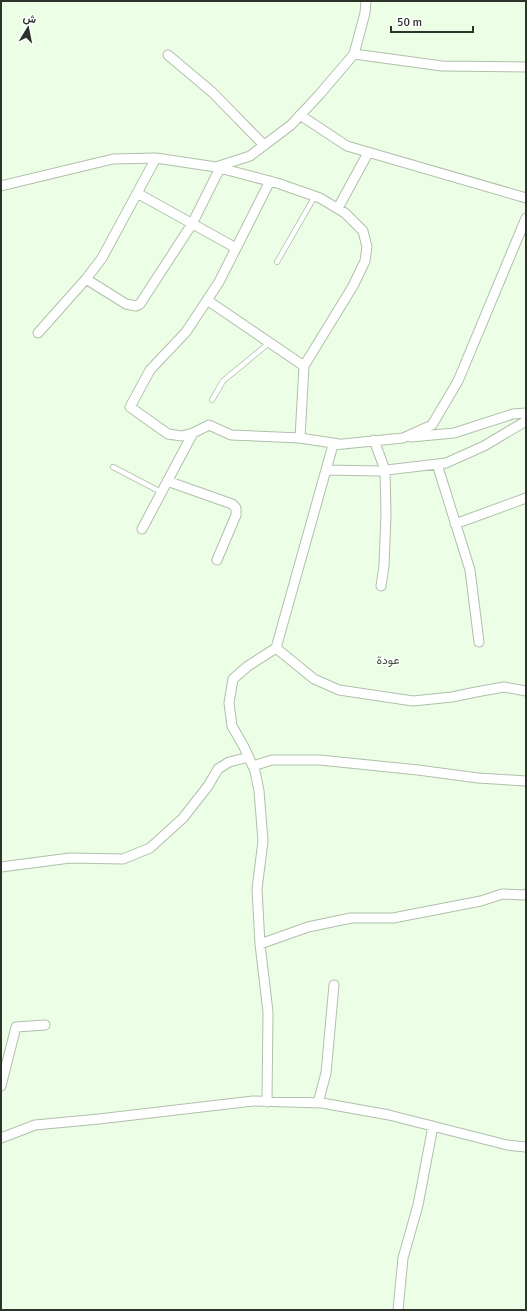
<svg xmlns="http://www.w3.org/2000/svg" width="527" height="1311" font-family="Signika,Vazirmatn,sans-serif">
	<style>
		.lines { fill: none; stroke-linecap: round; stroke-linejoin: round }
		.service-casing { stroke: #b0c0ab; stroke-width: 6 }
		.minor-casing { stroke: #b0c0ab; stroke-width: 11 }
		.service { stroke: #fff; stroke-width: 4.5 }
		.minor { stroke: #fff; stroke-width: 9 }
		.labels { text-anchor: middle; dominant-baseline: central; stroke-width: 3; stroke-linejoin: round; paint-order: stroke }
		.neighbourhood-label { font-size: 12px; fill: #3e4c39; stroke: #fff }
	</style>
	<rect width="100%" height="100%" fill="#edfee7"/>
	<g class="lines">
		<defs>
			<path id="service" d="M277 262 315 196
				M212 400 223 381 269 343
				M113 467 161 492"/>
			<path id="minor" d="M354 54 442 66 526 67
				M168 55 212 92 264 145
				M300 115 347 146 526 198
				M216 167 277 183 320 198 345 213 363 231 367 247 365 261 353 286 304 366 300 438
				M270 181 219 282 186 332 150 370 130 407 168 434 182 436 193 433 209 425 231 435 300 438 339 444
				M1 186 113 159 156 158 216 167 250 156 291 125 319 95 354 54 365 13 366 1
				M137 193 236 248
				M338 208 368 153
				M86 279 126 304 136 306 140 304 192 224 220 168
				M207 300 304 366
				M38 333 86 279 102 258 156 158
				M411 437 454 433 513 414 526 413
				M374 440 385 470 386 514 384 566 381 586
				M437 464 470 570 479 642
				M326 470 378 471 446 463 484 446 526 421
				M167 481 232 504 236 508V515L217 560
				M455 524 526 498
				M142 529 193 433
				M276 648 314 679 339 690 413 701 452 697 476 692 504 687 526 691
				M253 766 272 760H320L418 770 478 778 526 781
				M1 867 70 858 123 859 150 848 183 818 208 786 218 769 229 762 249 757
				M260 944 308 927 351 918H393L481 901 502 894 524 895 526 894
				M1 1086 16 1027 45 1025
				M267 1102 268 1012 260 944 257 889 263 841 259 791 255 771 244 747 232 726 229 703 233 679 248 666 276 648 333 445 403 438 432 425 458 381 526 218
				M318 1103 326 1073 334 985
				M1 1138 35 1125 99 1119 253 1101 322 1103 389 1115 507 1145 526 1147
				M398 1310 403 1258 418 1205 433 1126"/>
		</defs>
		<use href="#service" class="service-casing"/>
		<use href="#minor" class="minor-casing"/>
		<use href="#service" class="service"/>
		<use href="#minor" class="minor"/>
	</g>
	<g class="labels">
		<g class="neighbourhood-label">
			<text x="388" y="660">عودة</text>
		</g>
	</g>
	<rect width="527" height="1311" fill="none" stroke="#2d332b" stroke-width="4"/>
	<g transform="translate(28 28) rotate(10)" stroke="#ffffff" stroke-width="3" paint-order="stroke">
	<path d="M0-3L7 15L0 10L-7 15Z" fill="#2d332b"/>
	<text y="-6" font-size="11" font-weight="bold" text-anchor="middle" fill="#2d332b">ش</text>
	</g>
	<path d="M391 26v6h82v-6" fill="none" stroke="#2d332b" stroke-width="2"/>
	<text x="397" y="26" font-size="12" fill="#2d332b" stroke="#ffffff" stroke-width="3" paint-order="stroke">50 m</text>
</svg>
